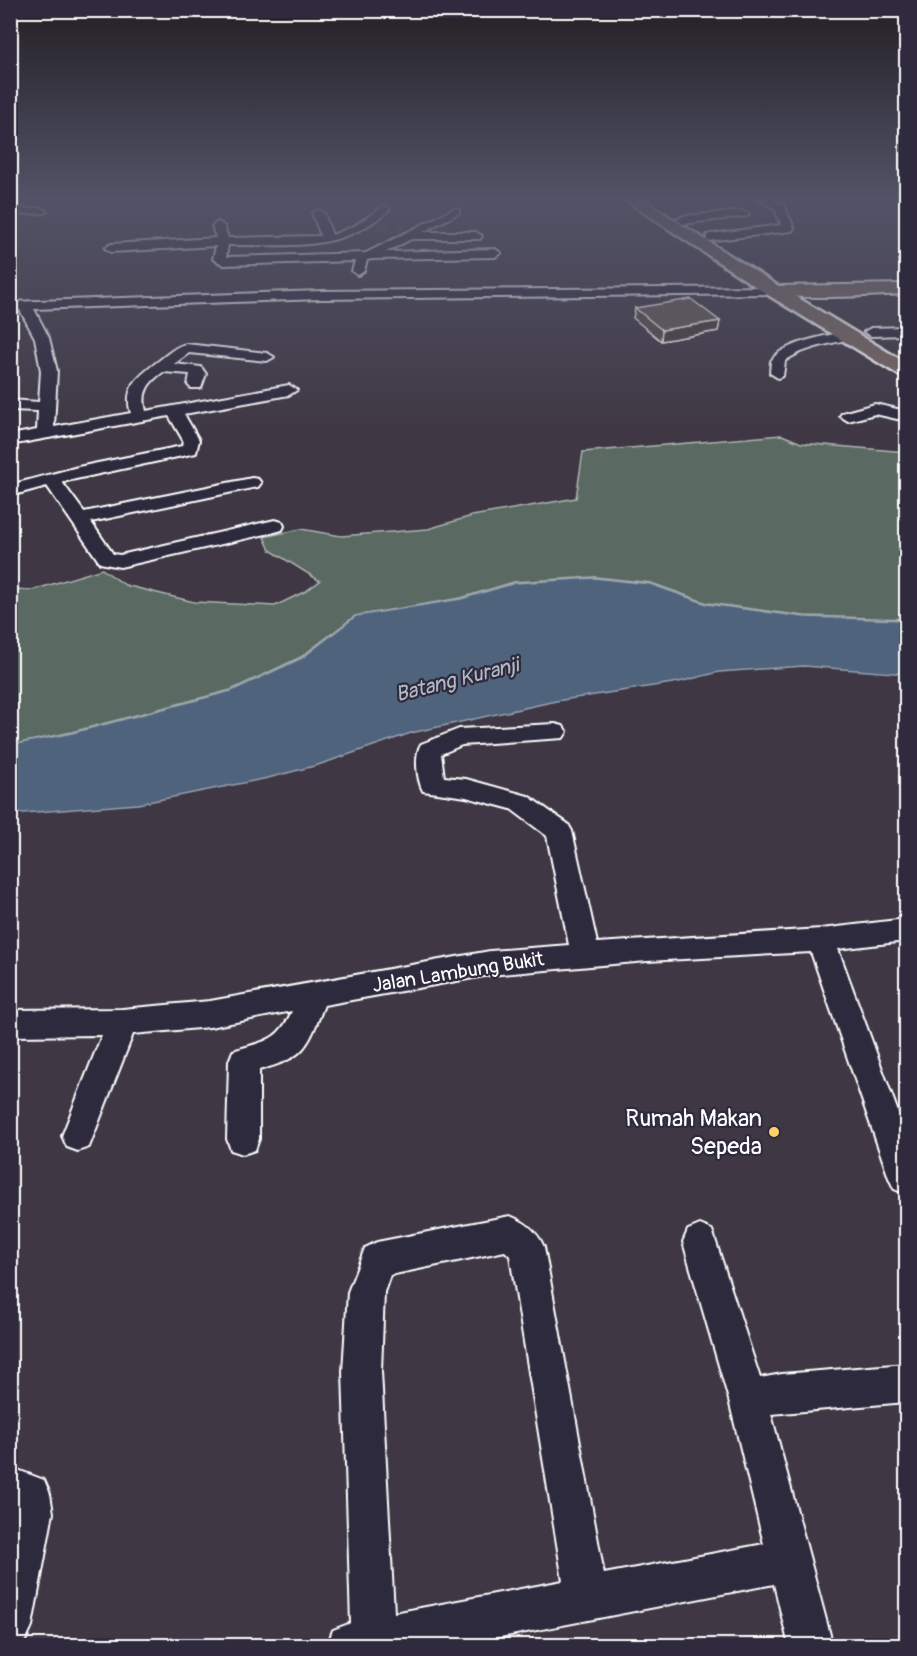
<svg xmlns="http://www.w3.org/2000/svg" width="917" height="1656" font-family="Pangolin,sans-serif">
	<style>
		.green { fill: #5a6a62; stroke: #acb4b0; stroke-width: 1.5 }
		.water { fill: #50637b; stroke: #96a1b0; stroke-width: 1.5 }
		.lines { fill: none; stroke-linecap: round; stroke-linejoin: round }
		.minor-tunnel { stroke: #524c57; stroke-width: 13; stroke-dasharray: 13 6; stroke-linecap: butt }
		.minor-casing { stroke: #fff; stroke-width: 4 }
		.major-casing { stroke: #fff; stroke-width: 4 }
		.highway-casing { stroke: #fff; stroke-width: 5 }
		.minor { fill: #2f2a3d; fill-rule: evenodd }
		.major { fill: #776864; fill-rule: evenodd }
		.highway { fill: #776864; fill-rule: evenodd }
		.wall { fill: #574d48; stroke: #fff; stroke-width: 1.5 }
		.shaded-wall { fill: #473e3b; stroke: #fff; stroke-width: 1.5 }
		.building { fill: #655954; stroke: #fff; stroke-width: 1.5 }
		.poi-dot { fill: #ffd166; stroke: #2f2a3d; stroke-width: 2 }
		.labels { text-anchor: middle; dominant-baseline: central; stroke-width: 4.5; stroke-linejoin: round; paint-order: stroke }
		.street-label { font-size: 20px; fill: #fff; stroke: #2f2a3d }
		.water-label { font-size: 21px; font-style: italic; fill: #b0b9c4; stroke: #2f2a3d }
		.near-poi-label { font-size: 24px; fill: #fff; stroke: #2f2a3d; text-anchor: end }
	</style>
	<rect width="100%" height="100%" fill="#3f3844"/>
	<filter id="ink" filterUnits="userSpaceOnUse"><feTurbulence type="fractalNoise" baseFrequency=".0167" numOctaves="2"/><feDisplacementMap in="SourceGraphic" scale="12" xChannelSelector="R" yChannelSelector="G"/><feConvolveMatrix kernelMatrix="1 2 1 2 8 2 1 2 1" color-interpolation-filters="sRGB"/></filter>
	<g filter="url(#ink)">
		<path class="green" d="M782 435 801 443 906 452V619L804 616 707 603 651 583 595 577 514 582 461 598 355 616 301 657 231 690 72 732 11 745V589L33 590 102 569 125 585 194 602 275 606 306 591 320 581 270 550 264 537 301 529 341 536 428 529 472 516 576 498 583 452Z"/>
		<path class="water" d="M594 578 650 584 707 604 804 617 906 620V674L804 666 719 672 679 682 556 701 411 733 318 765 268 778 138 804 11 814V745L72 733 231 691 302 658 356 616 461 599 515 583Z"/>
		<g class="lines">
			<path class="minor-tunnel" d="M378 224 404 229"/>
			<defs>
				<path id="minor" d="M760 200H775L784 205 794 228 792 231 707 241V235L711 234 781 225 775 209Z
					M384 206 390 209 388 211C338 254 289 244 228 245L226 257 366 253 455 208 459 209V213L423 232H476L482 236 480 239H411L386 252 495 249 501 253 495 257 372 259 367 260 364 271 358 275 352 271 355 261 224 265 213 259 216 246 111 252 105 248 111 244 216 238 212 226 218 222 224 226 228 238 321 236 312 213 318 210 324 213 332 235 354 226Z
					M41 208 47 211 45 213 10 215V209Z
					M743 211 749 214 747 216 683 224 677 220 683 216Z
					M774 287 781 291 779 294 321 299 34 309 49 338 57 371 54 427 131 413C122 386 142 374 161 359 169 353 176 346 186 344L267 353 274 357 267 361 189 353 174 364 201 367 206 374 201 388H191L188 385 190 374 163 372C148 383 141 392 146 411L289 385 297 390 289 395 184 414 199 440 196 453 62 482 84 512 252 478 258 479 261 483 258 487 252 488 91 522 113 554 120 555 275 520 282 522 284 526 282 530 275 532 120 567 100 563 47 486 10 496V485L78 467 182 446 183 440 169 416 10 445V435L37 430 38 411 10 410V400L39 402 41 371 35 338 20 310H10V302L321 291Z
					M906 327V335L871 336 864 332 871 328Z
					M848 331 855 335 853 338C831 344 804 347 785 361L783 376 778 378 770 373 771 361C783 342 827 336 848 331Z
					M875 404 906 411V421L875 414 848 421 840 416 842 413Z
					M555 724 563 726 567 732 563 738 462 745 441 754 444 777 466 779 528 796 568 824 572 831 597 943 821 929 906 919V941L838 949 906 1134V1194L894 1189 889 1178 811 952 647 961 490 975 324 1005C307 1048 306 1057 259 1070V1139L255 1150 243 1154 231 1150 227 1139 229 1061 233 1051C263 1041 278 1043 292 1011L210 1027 133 1034 89 1147 78 1151 67 1147 62 1136 102 1035 10 1036V1010L122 1009 210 1001 490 951 569 945 547 836 511 809 466 797 423 791C417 780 414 755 421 744L459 729Z
					M510 1216C526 1222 537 1231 544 1247L604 1574 764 1544 729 1400 683 1242 688 1230 700 1225 712 1230 760 1378 782 1374 906 1364V1402L771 1414 833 1646H789L774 1584 454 1646H327L333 1630 351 1623 343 1371 348 1292 365 1248 377 1242ZM505 1251 510 1256 563 1581 394 1613 381 1371 384 1292 390 1275Z
					M10 1467 44 1480 50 1494 53 1513 32 1626 25 1641 10 1646Z"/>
				<path id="major" d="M906 284V294C885 295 775 302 766 291L774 286Z"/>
				<path id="highway" d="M625 200H643L780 287 906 363V377L899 375 768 295Z"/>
			</defs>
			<use href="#minor" class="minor-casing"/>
			<use href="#major" class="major-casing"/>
			<use href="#highway" class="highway-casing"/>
			<use href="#minor" class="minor"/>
			<use href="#major" class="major"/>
			<use href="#highway" class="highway"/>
		</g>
		<path class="wall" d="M635 308 720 321 718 331 661 341 633 318Z"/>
		<path class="shaded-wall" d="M720 321 718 331 661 341 662 330Z"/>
		<path class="building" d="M691 299 720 321 662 330 635 308Z"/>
	</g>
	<linearGradient id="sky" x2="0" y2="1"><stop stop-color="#231f25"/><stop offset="0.46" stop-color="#525367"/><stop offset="1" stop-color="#525367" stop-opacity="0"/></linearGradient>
	<rect width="917" height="432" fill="url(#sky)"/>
	<circle class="poi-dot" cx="774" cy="1132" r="6"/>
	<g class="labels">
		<g class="street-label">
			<text transform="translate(458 972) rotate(-9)">Jalan Lambung Bukit</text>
		</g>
		<g class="water-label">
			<text transform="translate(457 680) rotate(-14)">Batang Kuranji</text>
		</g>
		<g class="near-poi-label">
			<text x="762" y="1118">Rumah Makan<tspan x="762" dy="28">Sepeda</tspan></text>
		</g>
	</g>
	<rect width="917" height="1656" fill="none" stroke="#2f2a3d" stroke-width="36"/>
	<rect x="18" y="18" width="881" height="1620" fill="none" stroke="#fff" stroke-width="2" filter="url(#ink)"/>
</svg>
